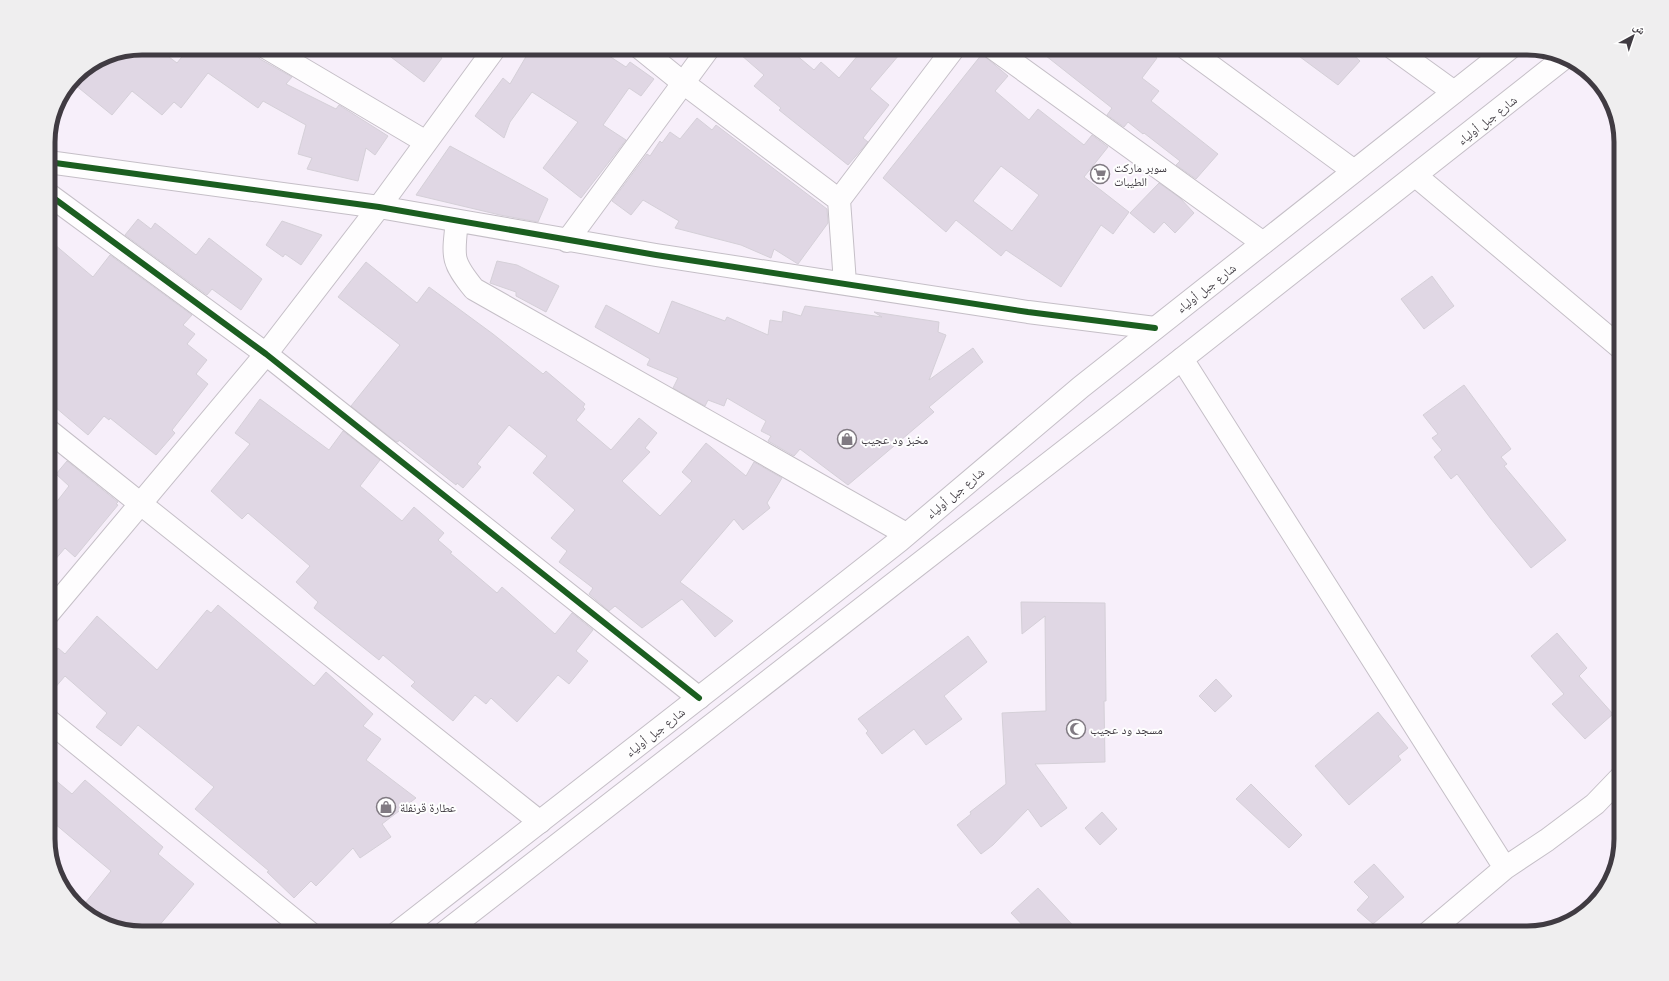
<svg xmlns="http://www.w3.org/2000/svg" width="1669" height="981" font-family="Inter,'Noto Naskh Arabic',sans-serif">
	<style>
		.building { fill: #e0d7e4; stroke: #d5d0d8; fill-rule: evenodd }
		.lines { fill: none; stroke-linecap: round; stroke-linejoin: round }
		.minor-casing { stroke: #c5bfc7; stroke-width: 24 }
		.primary-casing { stroke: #c5bfc7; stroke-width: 24 }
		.minor { stroke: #fefdfe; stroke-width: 22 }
		.primary { stroke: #fefdfe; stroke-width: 22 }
		.cycleway-casing { stroke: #fefefe; stroke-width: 8 }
		.cycleway { stroke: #1b5e20; stroke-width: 6 }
		.labels { text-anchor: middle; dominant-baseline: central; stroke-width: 4; stroke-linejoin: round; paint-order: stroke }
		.street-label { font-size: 12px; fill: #403b42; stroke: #fefefe }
		.poi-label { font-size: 12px; fill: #403b42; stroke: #fefefe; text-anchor: start }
		.rim { fill: none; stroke: #403b42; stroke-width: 5 }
	</style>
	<rect width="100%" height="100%" fill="#f7effa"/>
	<path class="building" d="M142 48H157L177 63 189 48H255L256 54 260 59 292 77 286 84 336 109 339 105 388 136 375 155 366 148 358 181 307 169 312 158 298 154 306 125 263 101 258 108 208 73 181 108 174 102 162 115 132 91 112 115 74 84 89 66 106 55Z
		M379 48H429L442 58 424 82Z
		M531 48H597L626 67 630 62 654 79 641 96 629 88 603 125 626 140 581 198 543 168 578 122 532 92 510 122 504 138 475 116 503 78 510 84Z
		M733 48H782L792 57 795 54 814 70 821 62 839 78 864 48H905L870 89 889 105 863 138 868 142 848 165 779 110 781 108 754 86 764 75Z
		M1036 48H1144L1157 58 1142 78 1159 91 1151 101 1218 154 1196 179 1176 165 1180 161 1144 133 1143 134 1128 122 1124 127 1107 115 1112 108Z
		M1288 48H1346L1360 61 1338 85Z
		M982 54 1008 76 995 91 1029 120 1038 109 1084 145 1092 135 1108 147 1084 177 1129 212 1113 234 1101 225 1061 287 1006 250 1001 256 956 220 946 232 883 178ZM1001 166 1039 195 1012 231 973 201Z
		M697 118 712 130 716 125 827 209 828 223 798 264 774 249 771 258 741 245 675 228 679 221 643 200 631 215 612 201 647 154 650 156 660 141 662 143 670 132 680 139Z
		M450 146 548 199 538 222 500 215 416 195Z
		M1159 183 1180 198 1194 213 1175 233 1164 222 1154 233 1130 213Z
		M138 219 151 229 155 223 196 255 209 238 262 279 241 310 212 289 207 295 125 235Z
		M282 221 322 235 301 265 285 254 283 257 266 245Z
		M48 239 93 277 110 255 192 315 183 325 195 334 187 344 207 360 196 374 208 384 172 430 175 433 156 455 110 418 109 420 104 416 88 435 48 401Z
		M497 261 517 265 559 286 546 312 516 296V292L490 283Z
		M366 262 417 303 429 287 493 334 543 374 546 371 585 404 583 407 585 409 576 420 611 450 639 418 657 433 645 448 650 452 622 481 660 516 692 481 682 472 706 443 746 476 754 462 782 478 767 503 770 508 743 530 734 519 680 582 733 621 715 637 682 599 642 628 615 606 609 611 589 594 593 588 559 562 567 551 551 538 575 510 533 473 547 456 509 425 477 464 481 467 463 488 457 483 456 485 399 440 398 442 395 441 351 406 400 345 338 297Z
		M1432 276 1454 306 1424 329 1401 299Z
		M672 301 725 321 727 317 768 335 770 320 782 322 783 311 801 316 805 306 882 317 874 312 939 322 938 332 946 335 929 380 973 348 983 362 929 407 934 412 848 485 800 449 794 456 768 441 771 436 761 431 766 421 727 398 724 406 708 400 705 406 673 388 678 378 647 365 650 359 595 327 606 305 659 334Z
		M1464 385 1511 449 1501 457 1507 464 1504 466 1566 540 1531 568 1491 519 1457 474 1451 479 1434 457 1442 450 1432 438 1438 434 1423 415Z
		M260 399 329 450 343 431 380 460 360 486 402 521 414 507 444 533 438 540 452 552 450 553 497 593 502 587 555 634 572 613 593 630 576 651 588 661 569 684 558 675 517 722 491 698 486 704 475 695 453 721 411 686 415 682 383 655 379 660 314 608 318 602 296 582 310 566 248 513 242 519 211 491 250 444 235 433Z
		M67 461 118 502 116 504 118 505 75 557 65 548 48 568V513L69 486 56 474Z
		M1021 602 1105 603 1106 701H1104L1105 762 1035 764 1067 808 1041 827 1028 809 993 845 981 854 957 825 971 814 970 812 1006 784 1002 713 1046 711 1045 616 1022 634Z
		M218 605 314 686 326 672 373 714 363 726 381 739 366 760 416 798 382 824 391 837 360 858 353 848 316 886 311 881 294 898 267 872 269 871 195 809 214 787 138 725 121 746 96 727 107 713 65 676 48 696V660L58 648 65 654 97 616 157 670 207 610 211 613Z
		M1557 633 1587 668 1579 676 1613 714 1585 739 1552 704 1564 694 1531 656Z
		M968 636 987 662 944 696 962 719 926 745 914 729 882 754 866 733 868 731 858 719Z
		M1216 679 1232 696 1215 712 1199 696Z
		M1378 712 1408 748 1398 756 1401 760 1349 805 1315 766Z
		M48 774 72 794 85 780 163 847 158 854 194 884 153 933H142L99 922 82 907 111 871 48 818Z
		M1251 784 1302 835 1289 848 1236 799Z
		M1102 812 1117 829 1100 845 1085 828Z
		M1374 864 1404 897 1373 924 1357 910 1369 897 1354 882Z
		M1038 888 1080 933H1030L1011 913Z"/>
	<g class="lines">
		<defs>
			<path id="minor" d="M267 48 426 142
				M640 48 682 82 839 200
				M993 48 1263 243
				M1186 48 1354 171
				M1393 48 1454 92
				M48 162 379 207 656 255 1028 312 1155 328
				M1416 176 1621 348
				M48 194 266 354 699 698
				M457 221C453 257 451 261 474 289L906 534
				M567 241 709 48
				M845 283 839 200 954 48
				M1182 359 1505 868
				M48 430 540 822
				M48 614 266 354 379 207 495 48
				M48 720 310 933
				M1428 933 1505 868 1547 840 1595 804 1621 777"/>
			<path id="primary" d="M397 933 796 622 899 541 1081 387 1510 48
				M444 933 1103 421 1564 58"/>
		</defs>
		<use href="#minor" class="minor-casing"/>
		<use href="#primary" class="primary-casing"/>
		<use href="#minor" class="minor"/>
		<use href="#primary" class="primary"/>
		<defs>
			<path id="cycleway" d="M48 162 379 207 656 255 1028 312 1155 328
				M48 194 266 354 699 698"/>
		</defs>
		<use href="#cycleway" class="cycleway-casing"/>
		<use href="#cycleway" class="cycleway"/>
	</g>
	<defs>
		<symbol id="supermarket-ring" viewBox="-11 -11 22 22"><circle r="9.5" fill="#fefefe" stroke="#807a82" stroke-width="1.5"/><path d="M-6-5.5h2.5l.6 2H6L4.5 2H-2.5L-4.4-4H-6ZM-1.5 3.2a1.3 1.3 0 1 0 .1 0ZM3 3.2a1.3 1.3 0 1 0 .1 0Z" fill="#807a82"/></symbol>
		<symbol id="shop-ring" viewBox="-11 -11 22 22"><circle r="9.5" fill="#fefefe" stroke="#807a82" stroke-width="1.5"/><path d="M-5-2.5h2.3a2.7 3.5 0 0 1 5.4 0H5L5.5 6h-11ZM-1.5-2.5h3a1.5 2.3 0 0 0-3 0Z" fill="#807a82"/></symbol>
		<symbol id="mosque-ring" viewBox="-11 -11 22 22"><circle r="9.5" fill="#fefefe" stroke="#807a82" stroke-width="1.5"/><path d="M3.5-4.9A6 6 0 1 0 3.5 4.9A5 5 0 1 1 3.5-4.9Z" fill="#807a82"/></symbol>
	</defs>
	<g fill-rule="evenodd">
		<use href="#supermarket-ring" x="1089" y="163" width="22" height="22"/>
		<use href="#shop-ring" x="836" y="428" width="22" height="22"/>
		<use href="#mosque-ring" x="1065" y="718" width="22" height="22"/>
		<use href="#shop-ring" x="375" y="796" width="22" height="22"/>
	</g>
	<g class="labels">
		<g class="street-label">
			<text transform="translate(1487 120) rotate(-38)">شارع جبل أولياء</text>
			<text transform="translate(1206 288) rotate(-38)">شارع جبل أولياء</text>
			<text transform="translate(955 493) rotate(-40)">شارع جبل أولياء</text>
			<text transform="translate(655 732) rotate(-38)">شارع جبل أولياء</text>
		</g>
		<g class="poi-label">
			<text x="1114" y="167">سوبر ماركت<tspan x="1114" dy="14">الطيبات</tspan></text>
			<text x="861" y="439">مخبز ود عجيب</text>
			<text x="1090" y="729">مسجد ود عجيب</text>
			<text x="400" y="807">عطارة قرنفلة</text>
		</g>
	</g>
	<path d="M0 0H1669V981H0ZM142 55H1527A87 87 0 0 1 1614 142V839A87 87 0 0 1 1527 926H142A87 87 0 0 1 55 839V142A87 87 0 0 1 142 55Z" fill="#efeeef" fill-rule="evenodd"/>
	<path class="rim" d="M142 55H1527A87 87 0 0 1 1614 142V839A87 87 0 0 1 1527 926H142A87 87 0 0 1 55 839V142A87 87 0 0 1 142 55Z"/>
	<g transform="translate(1633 36) rotate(40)" stroke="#fefefe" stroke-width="3" paint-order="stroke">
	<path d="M0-3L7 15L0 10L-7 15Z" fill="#403b42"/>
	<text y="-6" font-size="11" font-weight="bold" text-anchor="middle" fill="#403b42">ش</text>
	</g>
</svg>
